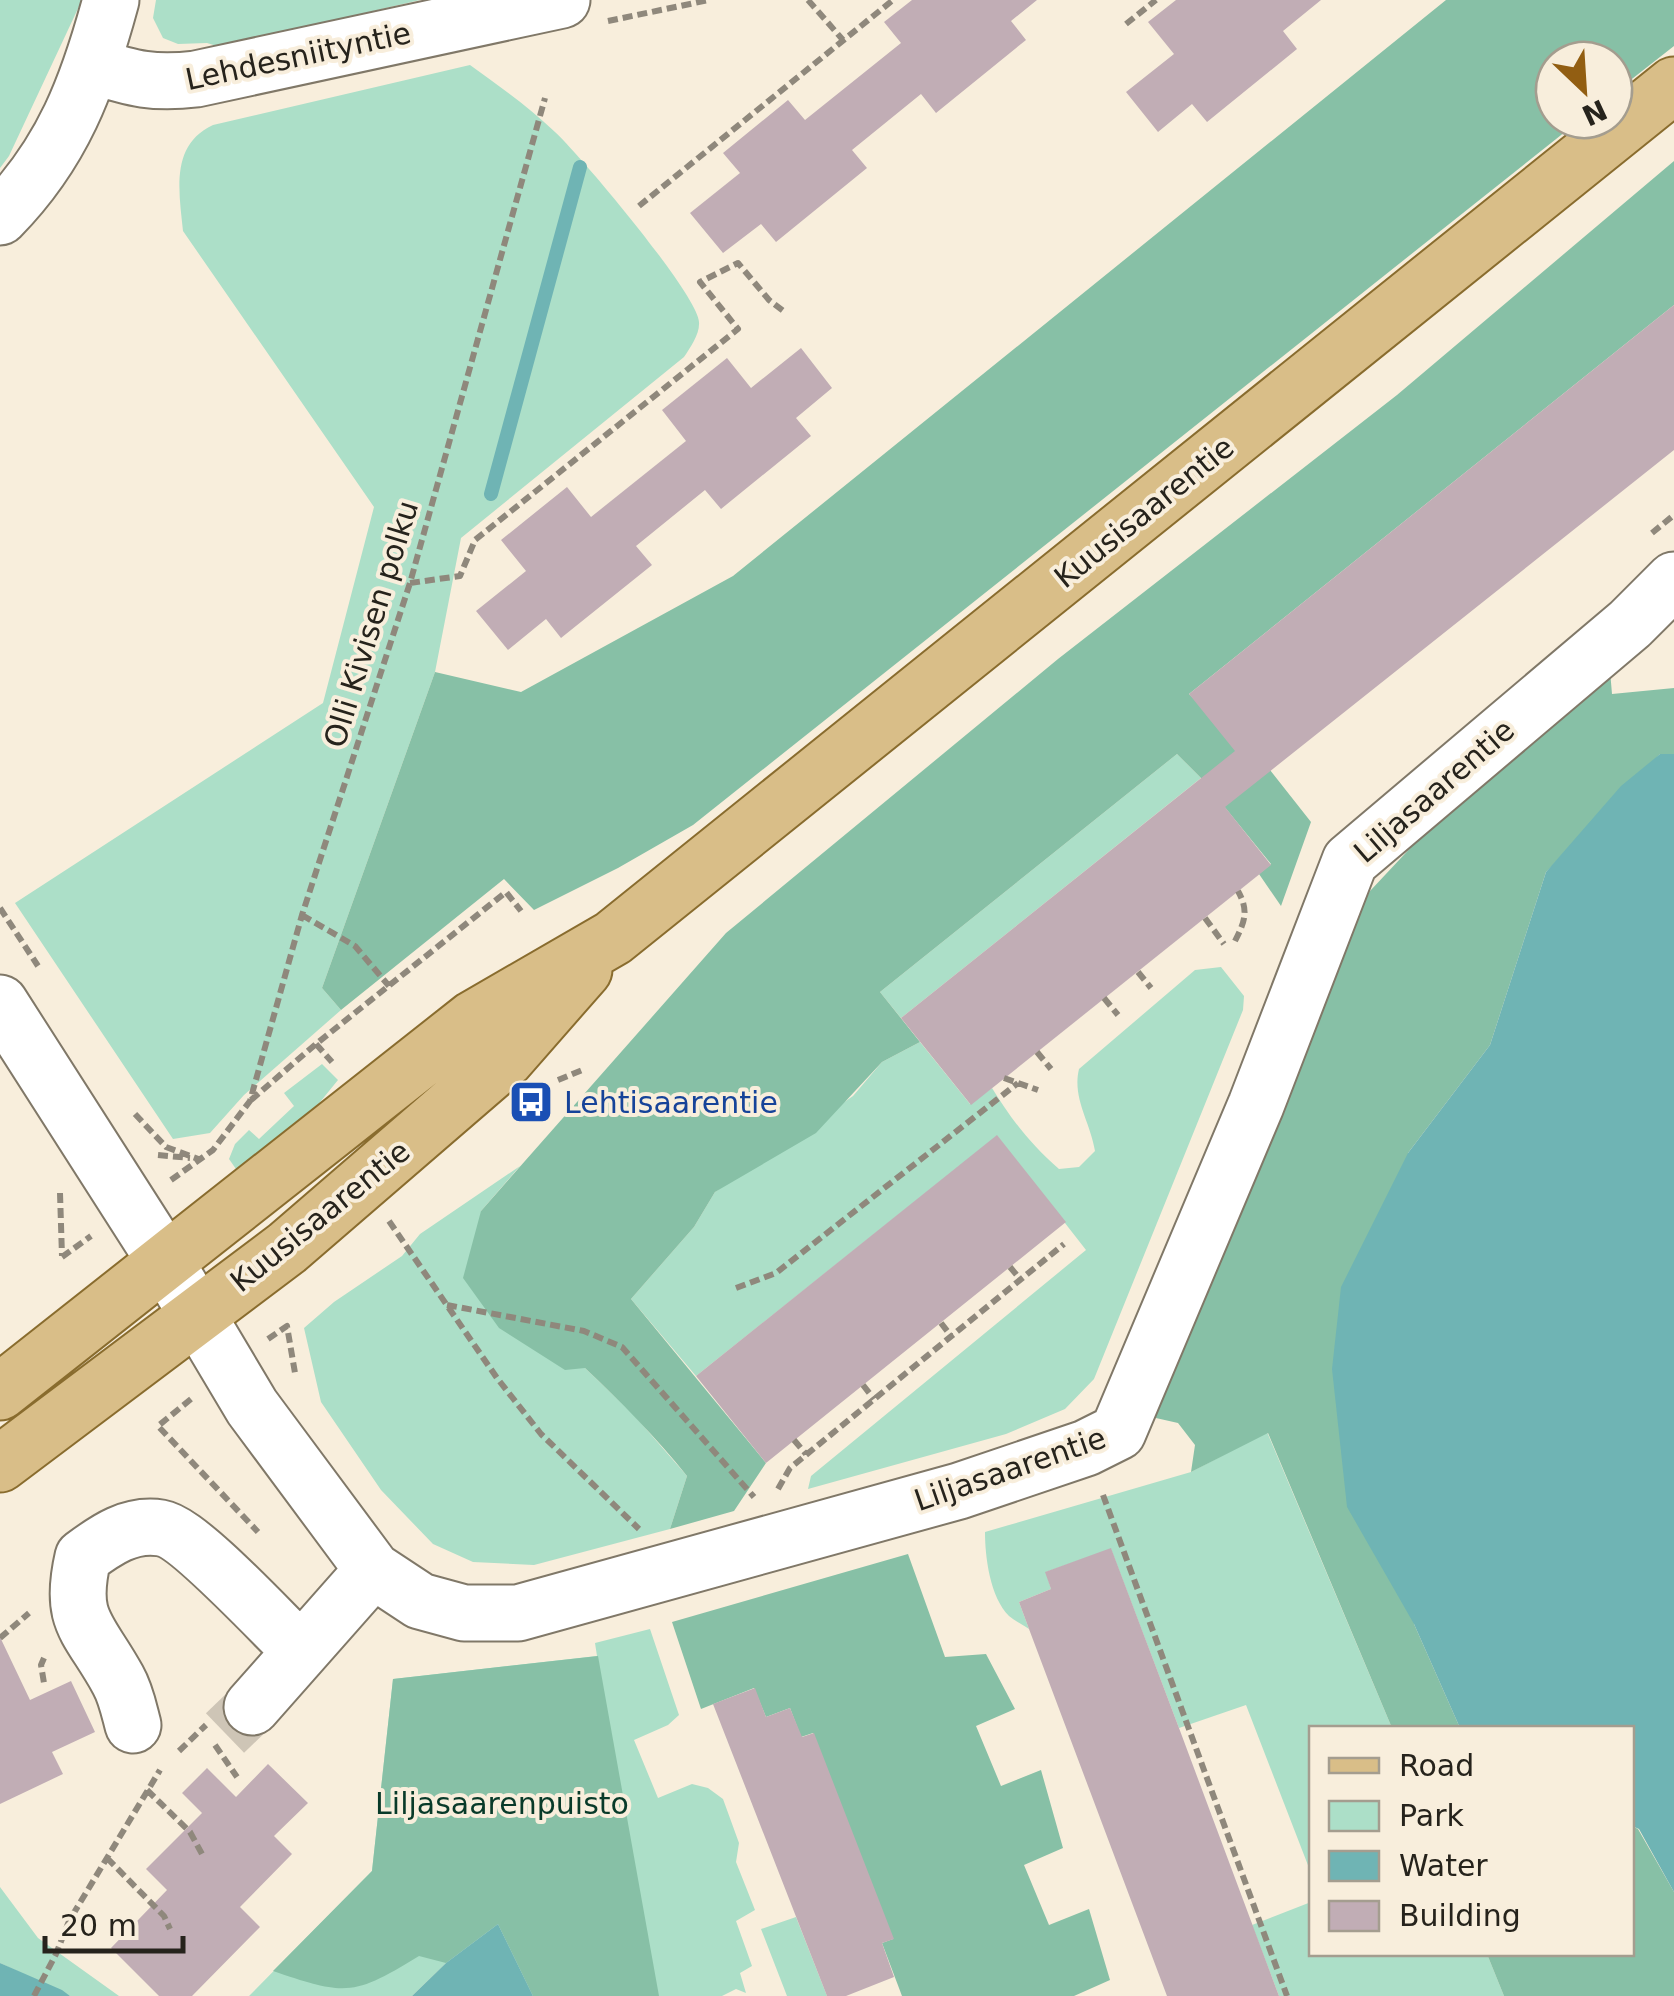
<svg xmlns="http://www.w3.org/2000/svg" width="1674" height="1996" font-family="'DejaVu Sans',sans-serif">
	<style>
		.green { fill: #acdfc8 }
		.forest { fill: #87c0a6 }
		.water { fill: #6fb4b4 }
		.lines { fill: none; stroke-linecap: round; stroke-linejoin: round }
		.stream { stroke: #6fb4b4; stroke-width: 14 }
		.building { fill: #c1adb5 }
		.minor-tunnel { stroke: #cec5b6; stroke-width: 55; stroke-dasharray: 55 28; stroke-linecap: butt }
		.minor-casing { stroke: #807868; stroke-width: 59 }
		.major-casing { stroke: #896c2e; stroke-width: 59 }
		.path { stroke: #8f887c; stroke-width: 6; stroke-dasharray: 10 5; stroke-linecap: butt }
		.minor { stroke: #fff; stroke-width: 55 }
		.major { stroke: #d9be88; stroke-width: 55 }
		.labels { text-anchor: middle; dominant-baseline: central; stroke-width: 8; stroke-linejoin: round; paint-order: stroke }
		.street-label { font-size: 30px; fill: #26231c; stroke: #f8eedc }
		.transit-label { font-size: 30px; fill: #164399; stroke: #f8eedc; text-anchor: start }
		.park-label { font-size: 30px; fill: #083a29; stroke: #f8eedc }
	</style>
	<rect width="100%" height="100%" fill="#f8eedc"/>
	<path class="green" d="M0 0H82L9 156 0 168Z
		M156 0H420L220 47 207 43 178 44 163 38 153 18Z
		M470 65C499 86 529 107 555 132 581 156 698 295 699 322 700 334 690 348 684 357L461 538 435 672 322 988 341 1010 244 1095 210 1133 173 1139 15 903 323 703 374 507 183 231C179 191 170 145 213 125Z
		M1177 754 1201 778 901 1018 880 992Z
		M1221 967 1244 996 1243 1010 1094 1379 1065 1409 1006 1434 808 1489 811 1476 1086 1250 997 1136 696 1376 631 1299 694 1227 715 1192 853 1096 882 1062 920 1042 970 1104 992 1088C1011 1119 1031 1145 1059 1169L1079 1167 1095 1151C1090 1121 1072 1098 1079 1069L1195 970Z
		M322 1064 338 1080 277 1155 245 1182 229 1159 235 1144 249 1130 259 1139 294 1106 284 1093Z
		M520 1166 481 1211 585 1368 633 1414 687 1476 670 1529 534 1565 473 1562 433 1544 381 1490 321 1402 304 1328 334 1302 402 1256 420 1234Z
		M1267 1432 1392 1728H1312L1311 1873 1246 1705 1179 1728 1111 1549 1046 1572 1051 1589 1019 1602 1029 1629C1023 1625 1015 1621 1009 1616 990 1597 985 1557 985 1532L1191 1472Z
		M650 1629 679 1715 668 1725 634 1740 658 1798 692 1784 708 1788 723 1799 739 1843 736 1862 755 1910 736 1921 752 1966 740 1973 746 1993 736 1989 722 1996H533L498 1924 446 1963 412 1996H249L372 1871 393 1679 597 1656 595 1643Z
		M0 1887 38 1938 119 1996H70L0 1963Z
		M1311 1902 1312 1954H1487L1504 1996H1279L1252 1925Z
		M796 1917 827 1996H787L761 1929Z"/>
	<path class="forest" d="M1446 0H1674V46L1614 93V60H1554V120H1580L693 825 618 868 534 910 504 879 341 1010 322 988 435 672 521 692 733 576Z
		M1674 161V305L1189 694 1270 770 1311 822 1281 906 1259 874 1271 864 1201 778 1177 754 880 992 920 1042 882 1062 816 1133 715 1192 694 1227 631 1299 766 1463 734 1511 670 1529 687 1476C656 1437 621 1402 585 1368L565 1370 499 1328 463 1278 481 1211 726 933 1058 659 1397 395Z
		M1609 659 1612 694 1674 688V754H1660L1546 872 1490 1045 1408 1153 1414 1624 1460 1728H1392L1268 1433 1191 1472 1195 1445 1178 1423 1147 1416 1324 976 1370 891 1431 826Z
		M908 1554 945 1657 986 1654 1015 1709 976 1726 1001 1786 1041 1770 1063 1848 1024 1865 1049 1925 1089 1909 1110 1980 1074 1996H902L882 1943 893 1939 813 1733 801 1737 790 1708 766 1717 754 1688 701 1709 672 1622Z
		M598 1656 659 1996H533L498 1924 446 1963 419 1956C354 1996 346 1996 273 1971L372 1871 393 1679Z
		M1632 1826 1638 1829 1674 1892V1996H1504L1487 1954H1632Z"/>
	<path class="water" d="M1660 754H1674V1892L1639 1829 1632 1826V1728H1460L1414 1624 1347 1507 1332 1369 1341 1287 1408 1153 1490 1045 1546 872 1621 786Z
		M498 1924 533 1996H412L446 1963Z
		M0 1963 62 1990 70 1996H0Z"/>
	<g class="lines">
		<path class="stream" d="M491 494 580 167"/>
	</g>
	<path class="building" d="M912 0H1037L1011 21 1026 40 936 113 921 94 852 150 867 168 776 242 761 224 723 253 690 213 740 173 723 153 788 100 805 120 901 43 884 22Z
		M1176 0H1321L1283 31 1297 49 1207 122 1192 104 1158 132 1126 92 1174 54 1148 22Z
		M1674 305V450L1225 807 1271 865 971 1105 901 1018 1235 751 1189 694Z
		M801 348 832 388 796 418 811 436 721 509 705 490 636 546 652 565 561 638 546 619 508 650 476 611 526 571 501 540 567 487 591 517 686 441 662 410 727 358 751 388Z
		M997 1135 1066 1222 766 1463 696 1376Z
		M1111 1548 1179 1728 1279 1996H1167L1029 1629 1019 1602 1051 1589 1045 1572Z
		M0 1637 30 1700 71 1681 95 1732 52 1752 63 1774 0 1804Z
		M755 1688 766 1717 790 1708 802 1737 814 1733 894 1939 882 1943 894 1977 846 1996H827L713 1704Z
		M268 1764 308 1803 274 1836 292 1854 240 1907 260 1927 192 1996H159L111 1948 167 1890 146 1869 202 1813 182 1793 207 1768 236 1797Z"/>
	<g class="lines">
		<path class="minor-tunnel" d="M225 1733 252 1707"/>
		<defs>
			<path id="minor" d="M94 66C133 79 154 84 196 79L562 0
				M0 217C63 153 88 85 111 0
				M0 1003 165 1261 252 1407 373 1570 420 1601 464 1613H518L959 1491 1086 1448 1118 1432 1256 1105 1350 861 1630 624 1674 580
				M252 1707 373 1570
				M133 1725C129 1710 126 1694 118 1680 89 1627 68 1622 83 1557 106 1540 130 1523 161 1528 190 1533 275 1627 301 1651"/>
			<path id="major" d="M0 1392 473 1019 613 938 1674 85
				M0 1464 287 1248 506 1059 584 970"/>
		</defs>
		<use href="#minor" class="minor-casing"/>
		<use href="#major" class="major-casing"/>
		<path class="path" d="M808 0 843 40
			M608 21 709 0
			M1126 24 1156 0
			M639 206 893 0
			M1652 533 1674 515
			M410 583 460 576 475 540 738 329 700 282 738 263 769 300 786 313
			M0 908 38 966
			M302 915 355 946 389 986
			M1205 918 1224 944
			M1235 941C1245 921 1249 911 1238 891
			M1138 972 1151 988
			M1104 998 1118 1015
			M316 1044 332 1062
			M1037 1052 1051 1069
			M1004 1078 1038 1090
			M558 1080 585 1069
			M251 1100 316 1044 506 892 521 911
			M135 1114 166 1147 201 1160
			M158 1155 190 1158
			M171 1180 213 1150 250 1101 302 915 410 583 545 98
			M60 1193 62 1256
			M389 1221 497 1378 541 1434 639 1529
			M62 1257 91 1236
			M1010 1267 1020 1279
			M736 1288 776 1273 1018 1083
			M447 1305 584 1331 622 1347 754 1497
			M941 1323 951 1336
			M268 1339 287 1326 295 1373
			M863 1385 874 1399
			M191 1399 158 1426 258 1532
			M794 1440 806 1454
			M778 1489 790 1468 1064 1244
			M1103 1495 1287 1996
			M0 1638 29 1613
			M44 1658 41 1665 44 1683
			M215 1745 237 1777
			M179 1751 206 1725
			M147 1790 190 1832 202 1854
			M107 1858 164 1916 170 1929
			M34 1996 56 1954 69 1921 160 1770"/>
		<use href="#minor" class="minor"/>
		<use href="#major" class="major"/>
	</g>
	<defs>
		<symbol id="bus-square" viewBox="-11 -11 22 22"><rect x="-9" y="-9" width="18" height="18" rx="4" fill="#1a4fb4" stroke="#f8eedc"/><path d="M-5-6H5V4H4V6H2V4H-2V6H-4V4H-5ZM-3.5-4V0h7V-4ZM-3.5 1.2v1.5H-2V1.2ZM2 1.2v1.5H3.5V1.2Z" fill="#fff"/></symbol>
	</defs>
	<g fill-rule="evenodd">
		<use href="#bus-square" x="506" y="1077" width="50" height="50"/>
	</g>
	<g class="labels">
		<g class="street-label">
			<text transform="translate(298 56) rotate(-12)">Lehdesniityntie</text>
			<text transform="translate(1144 512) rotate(-39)">Kuusisaarentie</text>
			<text transform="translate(371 624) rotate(-73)">Olli Kivisen polku</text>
			<text transform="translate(1434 791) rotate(-41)">Liljasaarentie</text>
			<text transform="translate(320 1216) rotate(-39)">Kuusisaarentie</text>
			<text transform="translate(1010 1469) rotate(-19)">Liljasaarentie</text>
		</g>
		<g class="transit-label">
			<text x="564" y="1102">Lehtisaarentie</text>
		</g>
		<g class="park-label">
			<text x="502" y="1803">Liljasaarenpuisto</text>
		</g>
	</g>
	<rect x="1309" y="1726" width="325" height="230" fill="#f8eedc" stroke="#a49d8f" stroke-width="2.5"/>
	<rect x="1329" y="1758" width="50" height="15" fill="#d9be88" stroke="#a49d8f" stroke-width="2.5"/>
	<text x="1399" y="1776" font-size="30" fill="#26231c">Road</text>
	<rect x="1329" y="1801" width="50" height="30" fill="#acdfc8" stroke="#a49d8f" stroke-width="2.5"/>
	<text x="1399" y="1826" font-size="30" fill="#26231c">Park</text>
	<rect x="1329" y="1851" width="50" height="30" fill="#6fb4b4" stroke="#a49d8f" stroke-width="2.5"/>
	<text x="1399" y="1876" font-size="30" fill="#26231c">Water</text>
	<rect x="1329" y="1901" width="50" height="30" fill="#c1adb5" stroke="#a49d8f" stroke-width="2.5"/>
	<text x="1399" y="1926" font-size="30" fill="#26231c">Building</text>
	<g transform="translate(1584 90) rotate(155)"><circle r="48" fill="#f8eedc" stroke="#a49d8f" stroke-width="2.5"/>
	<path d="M0-8L18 38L0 25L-18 38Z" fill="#925e12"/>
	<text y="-15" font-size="28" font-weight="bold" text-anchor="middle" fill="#26231c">N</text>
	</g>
	<path d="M45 1936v15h138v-15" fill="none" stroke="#26231c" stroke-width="5"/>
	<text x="60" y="1936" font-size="30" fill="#26231c" stroke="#f8eedc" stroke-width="8" paint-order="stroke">20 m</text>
</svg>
